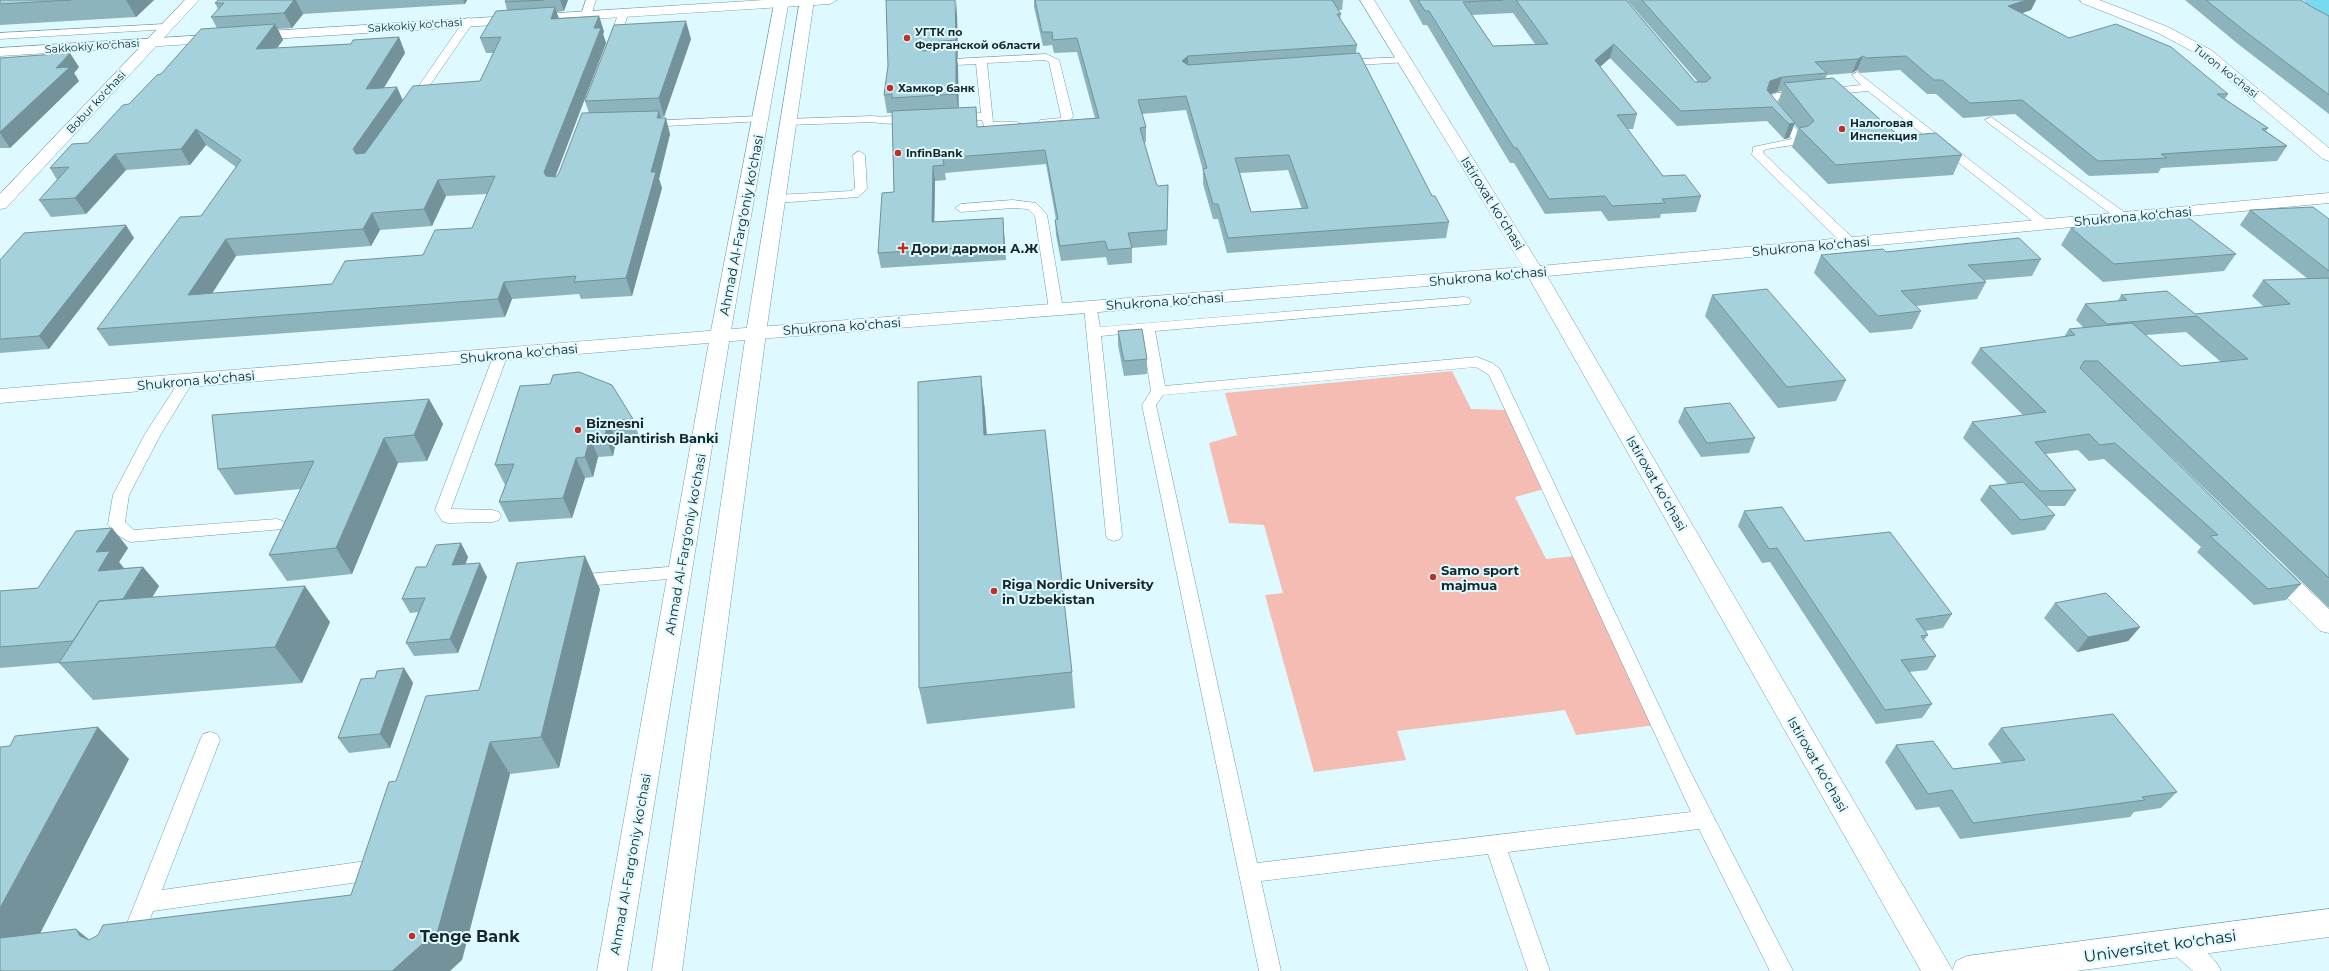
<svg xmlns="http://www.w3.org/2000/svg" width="2329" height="971" font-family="Montserrat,sans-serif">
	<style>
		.green { fill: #f5bcb3 }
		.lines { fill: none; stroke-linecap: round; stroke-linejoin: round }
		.river { fill: #78daf0; fill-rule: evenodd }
		.service-casing { stroke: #729da7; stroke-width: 1 }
		.minor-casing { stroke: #729da7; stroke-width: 1 }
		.tertiary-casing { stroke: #729da7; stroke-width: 1 }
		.secondary-casing { stroke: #729da7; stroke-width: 1 }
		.primary-casing { stroke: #729da7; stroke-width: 1 }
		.service { fill: #fff; fill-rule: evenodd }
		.minor { fill: #fff; fill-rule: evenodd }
		.tertiary { fill: #fff; fill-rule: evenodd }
		.secondary { fill: #fff; fill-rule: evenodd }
		.primary { fill: #fff; fill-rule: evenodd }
		.wall { fill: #8db4bc; fill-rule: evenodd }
		.shaded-wall { fill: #739299 }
		.building { fill: #a4d1db; stroke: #739299; fill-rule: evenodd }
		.poi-dot { fill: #be3024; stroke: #def9ff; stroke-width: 1.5 }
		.labels { text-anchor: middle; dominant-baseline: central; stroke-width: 4; stroke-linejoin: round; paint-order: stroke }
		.far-street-label { font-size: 11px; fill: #15272b; stroke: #def9ff }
		.far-poi-label { font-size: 11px; font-weight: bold; fill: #15272b; stroke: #def9ff; text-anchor: start }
		.street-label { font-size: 13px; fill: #15272b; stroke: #def9ff }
		.poi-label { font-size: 13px; font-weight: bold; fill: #15272b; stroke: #def9ff; text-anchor: start }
		.near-poi-label { font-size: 16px; font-weight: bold; fill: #15272b; stroke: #def9ff; text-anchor: start }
		.near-street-label { font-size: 16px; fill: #15272b; stroke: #def9ff }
	</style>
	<rect width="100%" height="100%" fill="#def9ff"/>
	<path class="green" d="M1452 371 1471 409 1506 410 1544 489 1515 497 1546 559 1576 556 1664 724 1576 735 1565 710 1397 731 1406 760 1314 772 1265 595 1283 593 1264 525 1229 523 1209 443 1237 435 1225 393Z"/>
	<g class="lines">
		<path class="river" d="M2304 0H2329V16C2318 13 2311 10 2304 0Z"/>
		<defs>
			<path id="service" d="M586 0H596L591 15 586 18 581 15Z
				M624 9 629 12 617 45 612 48 608 47 607 45 619 12Z
				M469 18 474 21 417 104H409V100L465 19Z
				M166 24 171 27 170 29 0 39V33Z
				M1046 54 1059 60 1073 116 1069 123 1044 125 1038 122 1040 120 1061 118V116L1049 62 1045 60 987 63 993 122H1017L1023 125C1016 134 994 129 984 126L982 120H955L949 117 955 114 981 113 976 64 936 66 931 63 936 60Z
				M1404 57 1408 58V62L1341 66 1336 63 1341 60Z
				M1857 72 2048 221 2050 224 2048 227H2040L1868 91 1825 95 1820 92 1825 89 1861 85 1852 75Z
				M1802 90 1806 91V95L1779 99 1775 103 1806 141 1800 144 1767 149 1763 151 1764 154 1855 240 1856 243 1855 246H1845L1752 155 1753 147 1792 139 1763 103 1766 97 1777 93Z
				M761 116 765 117 767 119 765 121 647 127 641 124 647 121Z
				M873 116C883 118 915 113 920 119 914 126 882 124 873 122L788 125 782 122 788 119Z
				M1991 117 2127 214 2129 217 2127 220H2119L1987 122 1985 120Z
				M859 151 865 155 867 189 858 197 776 203 770 199 776 195 851 191 855 188 853 155Z
				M1013 200 1036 203 1047 215 1063 309 1061 312 1056 313 1049 309 1035 216 1028 209 1013 208 961 212 955 208 961 204Z
				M1464 297 1469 298 1471 301 1469 304 1155 331 1165 386 1477 357 1492 363 1500 369 1688 767 1793 971H1770L1699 829 1508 852 1550 971H1528L1488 854 1261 881 1281 971H1259L1142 405 1151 391 1142 332 1101 336 1122 535 1120 539 1114 541 1108 539 1106 535 1084 307 1086 304H1096L1100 327ZM1476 367 1489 375 1691 812 1257 863 1156 405 1163 395Z
				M501 350 508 354 451 509 493 510 499 512 501 516 499 520 493 522 448 523 442 521 435 510 494 354Z
				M187 375 194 380 161 434 129 495 125 522 134 530 277 519 283 521 285 525 283 529 131 542C122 539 112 532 108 524L113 495 145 434 182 377Z
				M680 566 686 568 689 572 686 576 680 578 574 587 568 586 565 581 568 576 574 575Z
				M210 732 217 734 220 740 162 890 366 861 373 864 376 871 373 878 366 881 153 911 139 948 131 951 123 948 120 941 200 740 203 734Z
				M2177 933C2192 939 2215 956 2221 971H2193L2169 950 2166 943 2169 936Z"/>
			<path id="minor" d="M185 0H199L6 208 0 209V194Z
				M1360 0H1374L1540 266 2329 193V203L1547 276 1953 971H1921L1529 278 720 342 0 403V389L720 330 1523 267Z
				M2274 562 2282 565 2329 609V633L2320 631 2266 577 2262 571 2266 565Z"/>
			<path id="tertiary" d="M765 0H837L830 4 0 56V48Z
				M2080 0H2099L2123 9 2168 27 2211 50 2329 148V161L2323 159 2201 56 2158 33 2082 3Z"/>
			<path id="secondary" d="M2329 909V937L2076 971H1952L1956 961 1967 956Z"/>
			<path id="primary" d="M775 0H789L730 336 627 971H597L710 336Z
				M800 0H814L766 333 682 971H652L746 333Z"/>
		</defs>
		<use href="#service" class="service-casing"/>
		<use href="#minor" class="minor-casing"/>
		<use href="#tertiary" class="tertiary-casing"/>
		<use href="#secondary" class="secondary-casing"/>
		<use href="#primary" class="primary-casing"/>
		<use href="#service" class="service"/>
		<use href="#minor" class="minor"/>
		<use href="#tertiary" class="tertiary"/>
		<use href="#secondary" class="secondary"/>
		<use href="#primary" class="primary"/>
	</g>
	<path class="wall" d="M0 0H154L136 17 0 25Z
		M218 0H467L465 4 303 14 292 28 278 29 283 40 277 48 351 44 399 37 405 53 384 88 403 100 480 81 493 53H486L480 38 507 10 505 2 506 0H568L564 11 556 12 559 18 599 16 604 32 603 34 606 43 555 177H556L559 173 589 113 585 101 691 39 664 117H661L670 134 659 179 662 188 632 296 581 299 579 294 512 299 505 317 109 346 97 329 201 216 236 167 206 145 190 165 126 170 86 214 51 217 39 200 57 180 50 168 88 143 161 74 217 28 211 17 218 9 215 3ZM487 194 472 228 423 255 332 284 212 294 236 256 371 246 380 230 432 226 446 196Z
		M886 0 957 14 958 58H957L958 67V108L978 127 1095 118 1077 52 1054 53 1052 45 1043 46 1034 7V0H1343L1342 10H1338L1341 14 1340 19 1357 45 1356 53 1432 196 1449 222 1446 238 1227 253 1218 219H1213L1203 184V170L1186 110 1142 114 1146 127V142H1144L1156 183 1158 186 1168 185 1167 245 1132 248V263L1108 265 1106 257 1061 261 1056 235 1055 220H1056L1046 164 945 173 946 180 935 181 934 222 1003 218 1006 260 881 268 878 253 894 192 892 113H887L884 95 888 66ZM1288 170 1302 209 1251 212 1240 173Z
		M1409 0H1626L1695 82H1698L1627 0H2036L2031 10 2022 13 2069 38 2228 94 2225 99 2268 128 2266 131 2287 146 2277 161 2161 168 2158 173 2089 176 2015 114 1963 118 1936 94H1927L1900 70 1860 73 1857 70 1852 73 1827 75 1825 79 1899 136 1962 155 1953 175 1828 184 1792 147 1798 129 1794 124 1789 138 1784 139 1767 121 1677 126 1610 58 1600 67 1637 114 1633 129H1627L1663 176 1701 196 1696 212 1661 214 1660 218 1608 221 1601 211 1545 214 1514 163H1510L1427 25H1423ZM1513 13 1535 44 1493 46 1472 15ZM1782 91 1778 102 1786 113 1770 94 1777 92Z
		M2185 0H2301L2312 7 2329 16V114L2238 44Z
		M0 58 79 67 74 73 79 81 10 148H0Z
		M2250 210 2329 219V608L2098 386 2301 584 2286 600 2254 605 2197 552 2201 547 2104 459 2089 461 2078 450 2046 454 2076 490 2065 506H2046L2055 515 2045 530 2012 535 1980 500 1989 486 2008 484 1963 438 1972 422 2023 415 1971 363 1980 348 2064 337 2069 329 2084 328 2076 320 2085 304 2118 301 2121 295 2195 314 2264 307 2252 296 2263 280 2308 279 2240 225ZM2186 332 2221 362 2181 366 2146 335Z
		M2087 224 2236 254 2224 271 2103 282 2061 245 2071 228 2085 227Z
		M134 238 49 349 0 353V260Z
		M1886 252 2041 259 2032 276 1985 280 1986 282 1977 299 1916 306 1921 311 1912 329 1870 333 1814 273 1821 255Z
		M1712 295 1846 380 1836 401 1778 408 1705 316Z
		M1118 331 1147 359V374L1124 376 1118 345Z
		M981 376 985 412 987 435 1072 672 1075 708 927 724 919 688Z
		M520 386 633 419 640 439 616 441 613 456 598 457 593 477 585 478 572 518 509 522 499 502 505 485 495 465Z
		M429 399 443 424 427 461 398 463 352 574 287 581 269 555 301 489 235 495 218 469Z
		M1684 408 1755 438 1749 453 1701 457 1678 422Z
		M1744 511 1952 614 1943 628 1925 631 1928 635 1924 640 1936 656 1927 670 1909 672 1932 704 1922 718 1876 724 1770 562 1762 563 1738 526Z
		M112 528 128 548 119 562 124 568 143 567 159 586 152 597 330 622 302 683 93 700 59 663 0 668V591L38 588Z
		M461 543 468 557 465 564 487 577 458 653 414 656 406 643 418 612 410 613 402 599 426 567Z
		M600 589 559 768 510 774 462 960 0 971 10 746 129 759 40 933 90 940 351 895 396 781 479 690Z
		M2055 603 2140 627 2128 641 2077 652 2044 618Z
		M404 668 413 683 390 748 349 753 338 738 375 678Z
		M2001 728 2177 792 2161 808 2134 812 2130 817 1960 839 1939 807 1916 810 1885 762 1896 745 1953 769 2002 763 1988 744Z"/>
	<path class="shaded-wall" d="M126 0H154L136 17Z
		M294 0H296L303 14 292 28 284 13Z
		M463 0H467L465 4Z
		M560 0H568L564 11Z
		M956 0 957 14 958 58 956 40Z
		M2027 0H2036L2031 10 2002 20 2008 6Z
		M555 7 560 22 551 19Z
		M599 16 604 32 603 34 606 43 551 188 544 172 594 28Z
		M686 21 691 39 664 117 659 98Z
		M275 24 283 40 264 65 256 49Z
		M399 37 405 53 373 105 366 89Z
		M1614 44 1610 58 1592 74 1595 60Z
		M956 49 958 67 959 113 956 94Z
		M70 53 79 67 74 73 79 81 10 148 0 133V132Z
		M1188 56V70L1182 61Z
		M1863 56 1857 70 1852 73 1858 59Z
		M1782 77 1777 92 1765 96 1770 81Z
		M397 87 404 103 361 165 353 149Z
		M659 111 663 126 666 118 670 134 659 179 662 188 632 296 626 278 651 172 657 118Z
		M1795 123 1789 138 1784 139 1789 124Z
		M196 129 206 145 190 165 181 149Z
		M115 154 126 170 86 214 75 198Z
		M933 166 935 181 934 238 932 222Z
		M438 180 446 196 432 226 424 209Z
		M372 213 380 230 371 246 363 229Z
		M1003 218 1004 233 1006 260 1004 245Z
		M126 225 134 238 49 349 39 336Z
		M226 239 236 256 199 313 188 295Z
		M504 282 512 299 505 317 498 299Z
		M981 376 985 412 989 472 984 435Z
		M429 399 443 424 427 461 414 435Z
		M608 421 616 441 613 456 605 436Z
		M590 437 598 457 593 477 585 457Z
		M384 438 398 463 352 574 336 548Z
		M576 458 585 478 572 518 563 498Z
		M112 528 128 548 119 562 126 571H98L96 552Z
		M461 543 468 557 460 579 452 565Z
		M585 556 600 589 559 768 541 737Z
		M480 563 487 577 458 653 450 639Z
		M143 567 159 586 116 658 99 639Z
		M305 586 330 622 302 683 275 647Z
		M2140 627 2128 641 2077 652 2088 637Z
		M404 668 413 683 390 748 380 734Z
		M98 727 129 759 22 969 0 953V908Z
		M490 742 510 774 462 960 450 971H392Z
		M76 929 112 958 80 936Z"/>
	<path class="building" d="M0 0H71L0 4Z
		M218 0H294L284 13 211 17 224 3H215Z
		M506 0H544L505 2Z
		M886 0H955L956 40 917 43 916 48 922 51 956 49V94L892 98V94L884 95 888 66Z
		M1035 0H1332L1341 14H1337L1357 45 1188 56 1182 61 1188 65 1359 53 1432 196H1435L1449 222 1228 238 1218 204H1213L1203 169 1207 168 1186 96 1138 100 1146 127 1140 128 1156 183 1158 186 1168 185 1167 230 1128 233 1132 248 1108 250 1105 241 1060 246 1055 220 1058 219 1045 150 943 158 944 165 933 166 932 222 1003 218 1004 245 878 253 882 193 894 192 892 111 976 107 977 127 1099 118 1077 38 1053 40 1052 32H1042ZM1289 155 1308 208 1251 212 1235 158Z
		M1418 0H1503L1463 2 1493 46 1548 44 1516 0H1626L1695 82H1706L1711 78 1642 0H2027L2008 6 2069 38 2116 24 2171 47 2228 94H2217L2268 128 2262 129 2287 146 2161 154 2167 158 2098 161 2022 100 1970 103 1942 80H1934L1906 56 1866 58 1863 56 1858 59 1815 62 1827 73 1782 77 1770 81 1767 90 1795 123 1789 124 1772 107 1681 111 1614 44 1595 60 1637 114 1617 115 1663 176 1685 175 1701 196 1662 199 1665 203 1612 206 1605 196 1549 199 1517 148H1514L1429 11H1425Z
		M2206 0H2301L2312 7 2329 16V95L2246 32Z
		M555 7 551 19 599 16 594 28H601L544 172 546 176 556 177 559 173 582 113 656 111H659L657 118H666L651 172H656L626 278 574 282 576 276 504 282 498 299 97 329 180 217 201 216 241 160 196 129 181 149 115 154 75 198 39 200 69 167 50 168 72 144 88 143 123 105 129 104 157 75 161 74 201 29 275 24 256 49 351 44 353 40 399 37 366 89 397 87 353 149 356 154 365 153 413 86 480 81 501 37 480 38 496 11ZM495 176 472 228 435 230 423 255 345 261 332 284 188 295 226 239 363 229 372 213 424 209 438 180Z
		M686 21 659 98 585 101 614 25Z
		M70 53 56 68 70 67 0 132V58Z
		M1833 78 1899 136 1936 133 1962 155 1836 165 1799 128 1808 126 1814 121 1784 83Z
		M2313 207 2329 219V271L2250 210Z
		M2185 215 2236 254 2114 264 2071 228 2090 226 2087 224Z
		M126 225 39 336 0 339V260L24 233Z
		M2019 238 2041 259 1968 265 1986 282 1901 291 1921 311 1878 316 1821 255 1883 249 1886 252Z
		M2329 278V578L2098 361H2084L2080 368 2301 584 2268 589 2210 536 2218 535 2115 443 2100 445 2089 434 2035 442 2076 490 2040 491 1972 422 2046 412 1980 348 2075 335 2069 329 2132 323 2181 366 2248 359 2197 316 2107 324 2085 304 2127 300 2121 295 2167 291 2195 314 2290 304 2263 280Z
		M1767 289 1846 380 1787 387 1712 295Z
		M1142 329 1147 359 1124 361 1118 331Z
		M579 372 612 385 633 419 608 421 605 436 590 437 585 457 576 458 563 498 499 502 514 464 495 465 520 386 550 384 553 375Z
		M981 376 984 435 1045 430 1072 672 919 688 918 382Z
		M429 399 414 435 384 438 336 548 269 555 314 461 218 469 212 415Z
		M1730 403 1755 438 1707 443 1684 408Z
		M2023 482 2055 515 2021 520 1989 486Z
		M1782 507 1805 541 1890 532 1952 614 1916 619 1928 635 1921 636 1936 656 1901 660 1932 704 1885 710 1777 548 1769 549 1744 511Z
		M112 528 96 552 110 551 98 571 143 567 123 599 99 601 73 641 0 647V591L38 588 76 531Z
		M461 543 452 565 480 563 450 639 406 643 425 598 402 599 416 567H426L436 545Z
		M585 556 541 737 490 742 438 930 392 971H0V938L76 929 80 936 89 940 98 935 103 925 351 895 389 782 396 781 426 696 479 690 517 563Z
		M305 586 275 647 59 663 99 601Z
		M2106 593 2140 627 2088 637 2055 603Z
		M404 668 380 734 338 738 361 679 375 678 377 671Z
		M2113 714 2177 792 2142 797 2145 800 1973 823 1952 790 1928 794 1896 745 1933 741 1953 769 2025 760 2001 728Z
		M98 727 0 908V747L10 746 15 736Z"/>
	<g class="poi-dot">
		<circle cx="907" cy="38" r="4"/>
		<circle cx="890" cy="88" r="4"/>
		<circle cx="1842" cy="129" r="4"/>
		<circle cx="898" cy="153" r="4"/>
		<path d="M901 242h4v4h4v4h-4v4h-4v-4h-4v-4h4z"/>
		<circle cx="578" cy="430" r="4"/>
		<circle cx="1433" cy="577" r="4"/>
		<circle cx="994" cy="591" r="4"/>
		<circle cx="412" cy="936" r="4"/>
	</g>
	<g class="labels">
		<g class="far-street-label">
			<text transform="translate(415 25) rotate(-4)">Sakkokiy ko'chasi</text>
			<text transform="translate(92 46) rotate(-4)">Sakkokiy ko'chasi</text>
			<text transform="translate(2226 71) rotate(38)">Turon ko'chasi</text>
			<text transform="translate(96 102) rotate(-47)">Bobur ko'chasi</text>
		</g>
		<g class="far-poi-label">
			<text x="915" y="32">УГТК по<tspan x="915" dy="13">Ферганской области</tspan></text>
			<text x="898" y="88">Хамкор банк</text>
			<text x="1850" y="123">Налоговая<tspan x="1850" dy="13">Инспекция</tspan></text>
			<text x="906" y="153">InfinBank</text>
		</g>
		<g class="street-label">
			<text transform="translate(1493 203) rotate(58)">Istiroxat koʻchasi</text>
			<text transform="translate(2133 216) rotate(-5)">Shukrona koʻchasi</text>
			<text transform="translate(741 225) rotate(-79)">Ahmad Al-Farg'oniy ko'chasi</text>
			<text transform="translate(1811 246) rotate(-5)">Shukrona koʻchasi</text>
			<text transform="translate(1488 276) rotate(-5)">Shukrona koʻchasi</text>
			<text transform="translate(1165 301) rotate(-4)">Shukrona koʻchasi</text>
			<text transform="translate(842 326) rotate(-4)">Shukrona koʻchasi</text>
			<text transform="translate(519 353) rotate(-5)">Shukrona koʻchasi</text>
			<text transform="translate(196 380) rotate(-5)">Shukrona koʻchasi</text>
			<text transform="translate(1657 483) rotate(60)">Istiroxat koʻchasi</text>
			<text transform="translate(685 544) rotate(-80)">Ahmad Al-Farg'oniy ko'chasi</text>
			<text transform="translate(1818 764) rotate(60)">Istiroxat koʻchasi</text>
			<text transform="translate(630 864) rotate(-80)">Ahmad Al-Farg'oniy ko'chasi</text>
		</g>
		<g class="poi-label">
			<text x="911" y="248">Дори дармон А.Ж</text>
			<text x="586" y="423">Biznesni<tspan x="586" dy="15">Rivojlantirish Banki</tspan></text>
			<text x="1441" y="570">Samo sport<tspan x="1441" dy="15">majmua</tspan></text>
			<text x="1002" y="584">Riga Nordic University<tspan x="1002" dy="15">in Uzbekistan</tspan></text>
		</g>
		<g class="near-poi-label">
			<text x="420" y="936">Tenge Bank</text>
		</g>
		<g class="near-street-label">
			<text transform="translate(2160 946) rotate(-8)">Universitet ko'chasi</text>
		</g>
	</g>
</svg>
